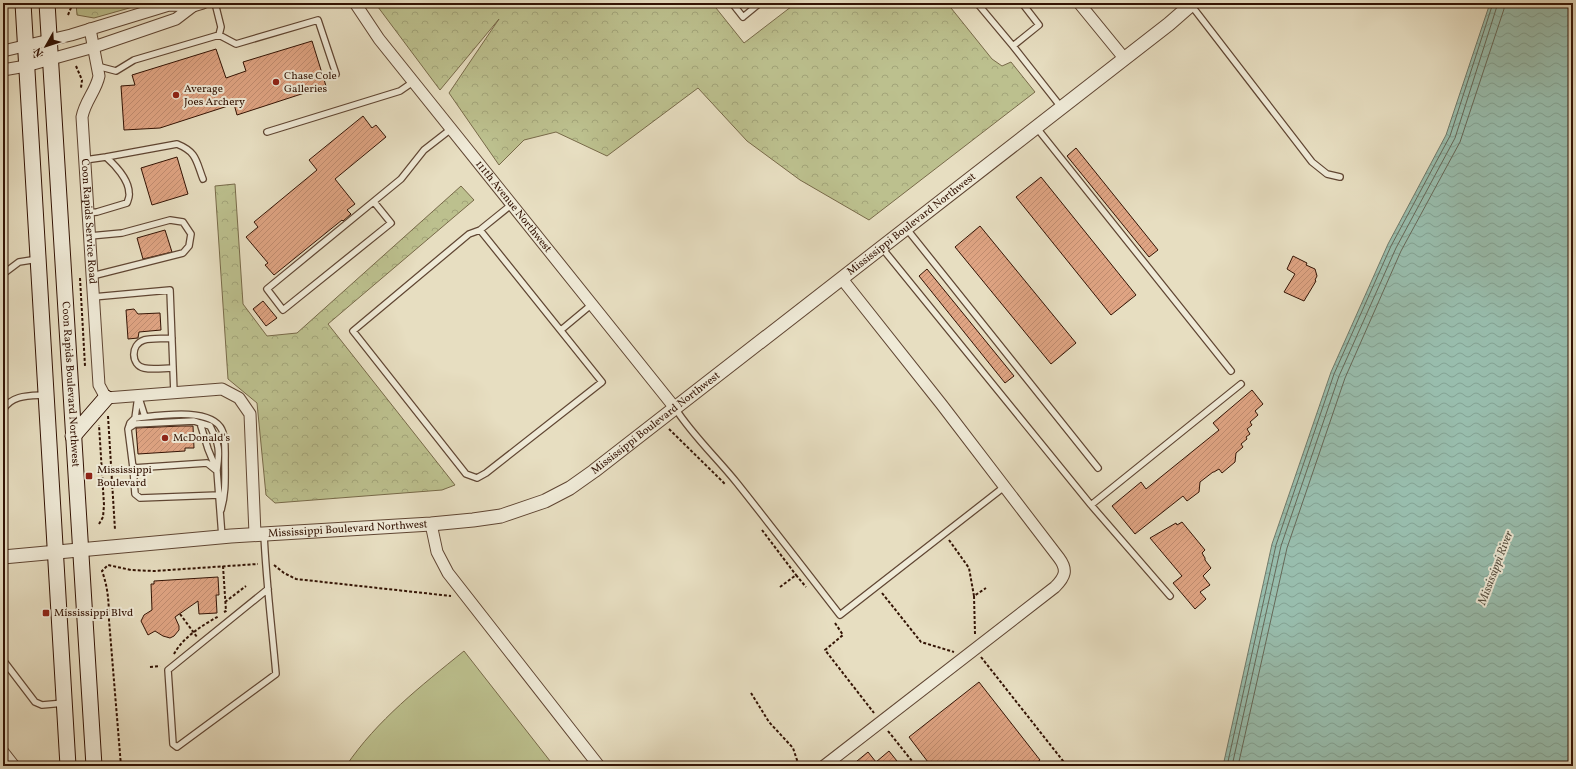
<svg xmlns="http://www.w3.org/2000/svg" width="1576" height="769" font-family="Vollkorn,serif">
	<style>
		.forest { fill: url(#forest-crowns); stroke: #786a49 }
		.pitch { fill: #bcc08e; stroke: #786a49 }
		.water { fill: url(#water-waves); stroke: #707969 }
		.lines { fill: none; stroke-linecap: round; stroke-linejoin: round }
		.shore { stroke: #666858; stroke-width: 1 }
		.building { fill: url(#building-hatch); stroke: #331304 }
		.service-casing { stroke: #604633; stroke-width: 8 }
		.minor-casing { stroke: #604633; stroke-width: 13 }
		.tertiary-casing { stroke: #604633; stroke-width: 15 }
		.secondary-casing { stroke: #331304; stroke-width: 17 }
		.path { stroke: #331304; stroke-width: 2; stroke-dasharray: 3 2; stroke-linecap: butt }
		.service { stroke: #efead7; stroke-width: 5.5 }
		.minor { stroke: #efead7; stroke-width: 11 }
		.tertiary { stroke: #efead7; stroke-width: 13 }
		.secondary { stroke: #efead7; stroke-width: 15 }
		.poi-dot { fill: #8f2418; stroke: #efead7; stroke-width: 1.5 }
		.labels { text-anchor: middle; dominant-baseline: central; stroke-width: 4; stroke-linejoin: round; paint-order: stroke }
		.poi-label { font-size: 11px; fill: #331304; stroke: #efead7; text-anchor: start }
		.street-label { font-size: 11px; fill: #331304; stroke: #efead7 }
		.water-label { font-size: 12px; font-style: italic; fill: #564e3f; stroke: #efead7 }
	</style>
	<defs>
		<pattern id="forest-crowns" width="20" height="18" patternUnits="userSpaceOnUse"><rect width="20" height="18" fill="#bcc08e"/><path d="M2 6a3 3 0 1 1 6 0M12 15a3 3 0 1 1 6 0" fill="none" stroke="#a2a479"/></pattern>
		<pattern id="water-waves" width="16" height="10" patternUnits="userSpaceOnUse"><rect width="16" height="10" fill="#98bdad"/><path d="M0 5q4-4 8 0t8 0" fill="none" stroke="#83a293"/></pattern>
		<pattern id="building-hatch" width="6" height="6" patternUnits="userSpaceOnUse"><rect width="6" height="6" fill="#dfa483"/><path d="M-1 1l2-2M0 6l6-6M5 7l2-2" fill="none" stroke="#c08c70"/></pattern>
	</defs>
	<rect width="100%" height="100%" fill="#e7dec1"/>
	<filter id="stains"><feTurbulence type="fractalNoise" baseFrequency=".005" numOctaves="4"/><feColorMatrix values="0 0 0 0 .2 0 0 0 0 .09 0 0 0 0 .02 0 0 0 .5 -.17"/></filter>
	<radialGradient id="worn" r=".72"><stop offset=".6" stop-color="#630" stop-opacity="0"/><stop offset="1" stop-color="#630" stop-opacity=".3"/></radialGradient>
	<path class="forest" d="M76 3H147L94 18 77 15Z
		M375 3H712L744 43 796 3H947L992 59 1002 66 1011 62 1035 92 869 220 800 180 747 141 698 88 607 156 556 132 524 140 499 165 449 93 499 19 440 90Z
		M235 184 243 304 267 336 297 333 461 186 474 200 328 324 455 485 442 490 275 503 266 495 257 403 228 379 215 186Z"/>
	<path class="pitch" d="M464 651 554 766H346C377 720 421 686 464 651Z"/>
	<path class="water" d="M1490 3H1573V766H1223L1272 544 1331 372 1388 244 1446 135Z"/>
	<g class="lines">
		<path class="shore" d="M1227 766 1276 545 1334 374 1391 246 1450 136 1493 3
			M1232 766 1281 546 1339 376 1396 248 1455 138 1498 3
			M1238 766 1287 548 1345 378 1401 251 1460 142 1504 9V3"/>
	</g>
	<path class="building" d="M312 41 326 86 237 115 234 104 160 128 124 130 121 86 135 85 132 75 216 49 226 78 246 71 243 62Z
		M363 116 372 128 376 125 386 137 335 179 355 204 347 210 351 214 343 221 342 220 274 275 265 265 268 263 246 237 258 227 254 222 317 170 309 160Z
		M1076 148 1158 250 1149 257 1067 156Z
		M177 157 188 194 152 205 141 168Z
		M1041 177 1136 295 1111 315 1016 197Z
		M980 226 1076 343 1051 364 955 247Z
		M165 230 172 252 143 259 137 238Z
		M1293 256 1307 263 1306 265 1315 269 1317 276 1315 280 1316 281 1304 301 1284 292 1295 274 1287 269Z
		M927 269 1014 376 1005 383 919 276Z
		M263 301 277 318 266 326 253 309Z
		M134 309 138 314 160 313 161 330 139 332 138 338 128 339 126 310Z
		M1252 390 1263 404 1255 411 1258 415 1250 422 1252 425 1247 429 1250 434 1246 437 1247 439 1241 444 1243 447 1236 453 1235 462 1222 473 1219 469 1214 472H1213L1200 482 1199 492 1187 501 1183 496 1135 534 1112 506 1141 482 1146 489 1219 430 1213 423Z
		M181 426H193L194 448H185V451L138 454 136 428Z
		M1182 522 1205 550 1202 553 1205 558V560L1211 568 1203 576 1210 585 1200 592 1206 599 1195 609 1173 583 1182 576 1150 538 1176 523 1177 525Z
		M218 577 219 595H216L217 613 199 614 198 601 175 617 179 626V630L174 636 170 638 163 636 155 631 148 635 141 621 144 615 152 610 151 584H154V581Z
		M979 682 1040 760 1032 766H931L909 737Z
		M889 751 901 766H851L868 752 876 762Z"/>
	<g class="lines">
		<defs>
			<path id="service" d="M215 3 221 27 219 35
				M732 3 743 17 760 3
				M977 3 1013 46
				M1022 3 1039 25 1013 46 1061 107
				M1191 5 1312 162 1327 174 1340 177
				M97 66 116 71 134 60 219 35 236 44 318 20 336 74
				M1036 127 1231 371
				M267 132 400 91 413 82
				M106 157 177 144C197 152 196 161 203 179
				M85 160 106 157C115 165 129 180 129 193 130 196 128 200 127 203L97 212 88 213
				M374 202 391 223 283 310 267 289 401 179 424 150 451 129
				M906 228 1098 468
				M480 230 602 382 486 473 477 478 466 474 353 331 469 234 480 230 511 205
				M90 236 122 233 170 220 183 222 191 234 189 246 183 253 92 276
				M882 248 1091 505 1170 596
				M3 274 19 262 38 259
				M93 297 170 290 174 393
				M561 330 591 305
				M172 338C163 339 152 338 144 340 130 345 131 365 144 368 153 370 164 368 173 368
				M139 398 145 417
				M675 408C693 436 717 458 737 483 772 527 806 571 840 615L1004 487
				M3 410C12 394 31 396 46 395
				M135 418 138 396
				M200 423 210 426C219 444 220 450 217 470
				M129 428 135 424 194 421 200 423 208 449 217 471
				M133 468 128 429 130 423 135 418C156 416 211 406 222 430 226 438 225 451 225 461 225 478 226 493 221 510
				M219 495 140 498 135 494 133 468 207 463 217 471 222 537
				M1091 505 1241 384
				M264 534C266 581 272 628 276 674L177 747 173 744 168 670 268 589
				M3 660 35 702 42 705 64 703"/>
			<g id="minor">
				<path id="s1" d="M355 3 379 39 675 408"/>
				<path d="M1079 3 1124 58"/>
				<path id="s2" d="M90 29 99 76C96 91 85 101 82 117L99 385 106 398 222 389 239 398 250 414 255 534"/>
				<path d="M3 51 71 35 169 5 193 6 203 3"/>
				<path d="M3 70 26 66 94 47 176 19 193 6"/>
				<path d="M431 524 437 552 448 573 599 766"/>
				<path d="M3 752 14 766"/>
				<path d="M824 766 1055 587C1065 577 1068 570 1059 558L942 405 842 279"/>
			</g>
			<g id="tertiary">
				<path id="s3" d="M3 557 231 536 431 524 473 520 501 516 545 501 570 488 594 471 1169 24 1193 3"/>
			</g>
			<g id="secondary">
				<path d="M23 3 68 766"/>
				<path id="s4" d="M47 3 94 766"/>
				<path d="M73 436 106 398"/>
			</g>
		</defs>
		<use href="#service" class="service-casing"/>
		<use href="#minor" class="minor-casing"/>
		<use href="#tertiary" class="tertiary-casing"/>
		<use href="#secondary" class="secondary-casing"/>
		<path class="path" d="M68 15 73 3
			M76 66 82 80 81 88
			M80 278 85 366
			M108 416 115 530
			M669 429 726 485
			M99 524 103 517 104 505 99 425
			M762 530 796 575
			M949 540 969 568 974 596
			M274 565 284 573 296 579 451 596
			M223 566 226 611 224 612
			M780 587 796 575 806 587
			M882 593 921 642 954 652
			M225 602 246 586
			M180 614 197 637
			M835 623 843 635 825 650 874 713
			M975 634 974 596 986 588
			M174 654C183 637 203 625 219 616
			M981 657 1067 766
			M150 667 160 666
			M751 693 769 722 793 748 799 766
			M888 731 916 766
			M121 766 109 620C109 603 108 587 102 571L108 565 131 570 154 571 258 564"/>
		<use href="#service" class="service"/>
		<use href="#minor" class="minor"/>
		<use href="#tertiary" class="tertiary"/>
		<use href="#secondary" class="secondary"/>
	</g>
	<g class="poi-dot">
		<circle cx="276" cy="82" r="4"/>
		<circle cx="176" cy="95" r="4"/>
		<circle cx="165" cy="438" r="4"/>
		<rect x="85" y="472" width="8" height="8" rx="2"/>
		<rect x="42" y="609" width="8" height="8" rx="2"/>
	</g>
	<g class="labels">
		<g class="poi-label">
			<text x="284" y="76">Chase Cole<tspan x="284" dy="13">Galleries</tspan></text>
			<text x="184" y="89">Average<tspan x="184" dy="13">Joes Archery</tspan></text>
			<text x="173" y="438">McDonald's</text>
			<text x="97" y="470">Mississippi<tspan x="97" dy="13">Boulevard</tspan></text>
			<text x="54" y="613">Mississippi Blvd</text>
		</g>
		<g class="street-label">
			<text stroke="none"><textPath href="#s1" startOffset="258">111th Avenue Northwest</textPath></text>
			<text stroke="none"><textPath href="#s2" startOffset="197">Coon Rapids Service Road</textPath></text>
			<text stroke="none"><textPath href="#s3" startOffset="1006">Mississippi Boulevard Northwest</textPath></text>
			<text stroke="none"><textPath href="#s4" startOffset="382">Coon Rapids Boulevard Northwest</textPath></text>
			<text stroke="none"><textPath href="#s3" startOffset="682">Mississippi Boulevard Northwest</textPath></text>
			<text stroke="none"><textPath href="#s3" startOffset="346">Mississippi Boulevard Northwest</textPath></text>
		</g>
		<g class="water-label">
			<text transform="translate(1496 568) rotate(-69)">Mississippi River</text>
		</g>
	</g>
	<rect width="1576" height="769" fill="none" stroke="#e7dec1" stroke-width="16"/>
	<rect x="4" y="4" width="1568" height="761" fill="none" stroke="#331304" stroke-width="2"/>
	<rect x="8" y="8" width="1560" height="753" fill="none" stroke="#331304"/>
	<g transform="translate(46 46) rotate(231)" stroke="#efead7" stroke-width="3" paint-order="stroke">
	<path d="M0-3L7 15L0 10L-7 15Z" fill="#331304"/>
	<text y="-6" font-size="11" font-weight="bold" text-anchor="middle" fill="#331304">N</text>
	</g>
	<rect width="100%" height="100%" filter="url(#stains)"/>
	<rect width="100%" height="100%" fill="url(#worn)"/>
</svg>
